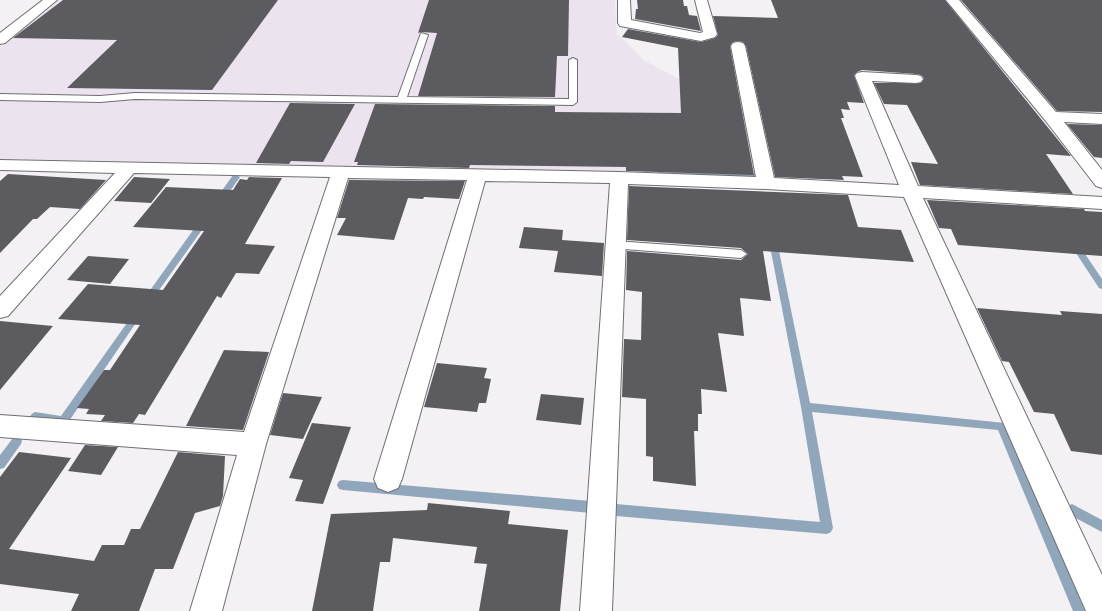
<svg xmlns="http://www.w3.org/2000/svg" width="1102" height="611" font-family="Jost,sans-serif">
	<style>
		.built { fill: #ebe4ef }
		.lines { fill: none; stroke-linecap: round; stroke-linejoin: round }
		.stream { fill: #90a6bb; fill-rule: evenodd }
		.building { fill: #5c5b5f }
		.lane-casing { stroke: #706e72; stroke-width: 2 }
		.street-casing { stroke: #706e72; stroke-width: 2 }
		.secondary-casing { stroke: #706e72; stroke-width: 2 }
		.lane { fill: #fff; fill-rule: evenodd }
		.street { fill: #fff; fill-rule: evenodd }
		.secondary { fill: #fff; fill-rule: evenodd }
	</style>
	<rect width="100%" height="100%" fill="#f4f1f5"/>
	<path class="built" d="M59 0H615L617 35 623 39 645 61 687 83 699 109 749 113 758 174 0 159V47Z"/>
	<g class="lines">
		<path class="stream" d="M658 172 756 174 760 176 756 178 661 176 657 174Z
			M233 175H236L240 177 223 201H217L216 199Z
			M204 218 208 221 207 223 152 300H146L145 298 146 296 201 219Z
			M773 238 777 241 810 403 1005 423 1085 611H1073L998 430 812 412 833 528 831 532 827 534 616 516 612 514 610 510 612 506 616 504 820 522 801 407 769 241Z
			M1074 241 1077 242 1102 279V289L1099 288 1070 244Z
			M137 312 140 313 142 315 140 317 67 424 63 426 38 422 33 425 29 423 28 420C30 416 31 414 35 412L61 416 134 313Z
			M17 436 21 438 22 441 21 444 4 468 0 469V455L13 438Z
			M343 480 591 501 595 503 597 507 595 511 591 513 343 490 339 489 337 485 339 481Z
			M1072 504 1102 520V532L1068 514 1066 510 1068 506Z"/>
	</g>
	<path class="building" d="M63 0H278L212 90 67 88 117 40 13 38Z
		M429 0H569L568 56H557L555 97 418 96 437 33 421 32 418 33Z
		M637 0H683L684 6H687L689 15 697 16 701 31 635 19 636 9H638Z
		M771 0H945L1071 156 1046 154 1073 194 920 185 911 162 938 164 907 105 884 104 874 83H921L924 78 921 75 916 74 862 70 857 72 854 75 864 103 847 102 850 110 841 109 844 118H841L863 177 842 176 844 180 775 177 746 46 743 42 738 41 733 42 730 46 754 175 626 171V167L470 165 469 168 357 165 358 162H354L375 104 555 106V112L681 113 678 48 622 37 628 29 701 42 715 38 718 35 713 16 778 18Z
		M961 0H1102V112L1057 111Z
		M290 103 355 104 323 162 291 161 289 164 256 163Z
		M1067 124 1102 125V158L1094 157Z
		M8 174 106 180 80 209 50 207 37 219H33L0 253V181Z
		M134 177 170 179 151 203 114 201Z
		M249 177 282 178 245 244 275 246 259 274 236 273 221 298 217 296 145 415 139 414 133 423 101 421 105 415 86 414 89 409 77 408 104 370H110L140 325 58 319 88 284 163 290 204 231 133 227 166 187 233 190 240 179 247 180Z
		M349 180 465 181 459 199 424 197 423 199 408 198 394 240 337 235 346 218H337Z
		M629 186 848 195 858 227 901 230 914 262 763 251 771 301 740 298 744 336 718 333 727 392 701 389 702 414H698V431H694L696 486 653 481V457L646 456V399L622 397 624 339 641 340 642 292 626 290 627 251 741 260 748 254 741 248 627 240Z
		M927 200 1084 209 1085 211 1102 212V256L958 245 951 229 939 228Z
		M524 227 563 230 562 240 604 243 602 276 554 272 558 251 519 248Z
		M88 256 129 259 110 284 67 280Z
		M977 308 1062 315 1060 311 1102 314V455L1071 451 1054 414 1034 412 1009 362 1002 361Z
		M0 321 53 326 0 390Z
		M224 350 269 352 243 430 186 426Z
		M437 363 487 368 484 378 491 379 486 403H479L477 412 424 407Z
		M283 393 322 397 303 439 270 435Z
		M541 394 584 398 581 425 536 420Z
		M312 423 351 427 323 504 295 501 303 480 289 478Z
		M85 445 118 447 101 475 68 471Z
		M19 452 71 458 9 549 94 561 102 545H124L131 529H140L178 452 225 456 223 496 220 506 195 513 173 569H155L139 611H71L79 594 0 584V477Z
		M428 503 510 511 508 524 568 530 560 611H479L487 564 474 563 477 547 393 538 390 562H380L373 611H312L331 514 427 510Z"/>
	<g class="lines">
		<defs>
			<path id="lane" d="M421 33 428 35 407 97 569 99V60L573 58 577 60V102L573 105 135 99 100 102 0 100V94L100 96 135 93 398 97Z
				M615 241 741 250 747 254 741 258 611 248 610 245 611 242Z"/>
			<path id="street" d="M618 0H630L631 20 700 33 703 32 695 0H707L717 34 715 37 701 41 620 26 618 23Z
				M946 0H959L1056 112 1102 114V124L1064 122 1102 170V188L1096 186 1045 120Z
				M738 42 743 43 745 46 774 178 899 185 855 76 857 73 862 72 916 75 921 76 923 79 921 82 916 83 872 81 918 186 1102 197V209L923 198 1102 575V611H1086L904 197 766 189 628 184 612 611H580L610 183 485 181 402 479 398 488 388 492 378 488 374 479 467 180 348 178 266 444 222 611H190L237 455 0 437V415L244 432 330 177 134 173 8 316 0 318V296L115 173 0 170V160L619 172 756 177 731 46 733 43Z"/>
			<path id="secondary" d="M43 0H57L5 43 0 44V33Z"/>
		</defs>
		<use href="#lane" class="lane-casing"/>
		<use href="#street" class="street-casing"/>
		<use href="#secondary" class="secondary-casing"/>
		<use href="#lane" class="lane"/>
		<use href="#street" class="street"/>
		<use href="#secondary" class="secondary"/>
	</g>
</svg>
